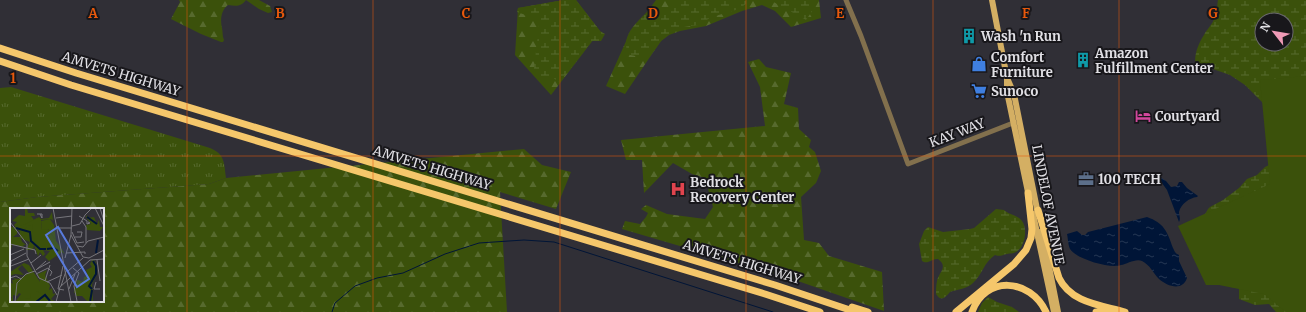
<svg xmlns="http://www.w3.org/2000/svg" width="1306" height="312" font-family="Merriweather,serif">
	<style>
		.grass { fill: url(#grass-tufts) }
		.forest { fill: url(#forest-firs); fill-rule: evenodd }
		.wetland { fill: url(#wetland-marsh); fill-rule: evenodd }
		.park { fill: #3b510b }
		.water { fill: url(#water-ripples) }
		.lines { fill: none; stroke-linecap: round; stroke-linejoin: round }
		.stream { stroke: #001537; stroke-width: 1 }
		.minor { stroke: #82704d; stroke-width: 5 }
		.major { stroke: #d4af63; stroke-width: 6 }
		.highway { stroke: #f5c76b; stroke-width: 7 }
		.grid { fill: none; stroke: #e8590c; stroke-width: 1; stroke-opacity: 0.55 }
		.labels { text-anchor: middle; dominant-baseline: central; stroke-width: 4; stroke-linejoin: round; paint-order: stroke }
		.poi-label { font-size: 13px; font-weight: bold; fill: #e1e0e5; stroke: #18171b; text-anchor: start }
		.street-label { font-size: 13px; fill: #e1e0e5; stroke: #18171b }
		.inset-river { fill: none; stroke: #001537; stroke-width: 2 }
		.inset-road { fill: none; stroke: #77767c; stroke-width: 1 }
		.view { fill: #587adc; fill-opacity: 0.15; stroke: #587adc; stroke-width: 2 }
		.inset-edge { fill: none; stroke: #e1e0e5; stroke-width: 2 }
		.grid-label { font-size: 13px; text-anchor: middle; font-weight: bold; fill: #e8590c; stroke: #18171b; stroke-width: 4; stroke-linejoin: round; paint-order: stroke }
	</style>
	<defs>
		<pattern id="grass-tufts" width="24" height="20" patternUnits="userSpaceOnUse"><rect width="24" height="20" fill="#3b510b"/><path d="M3 7l-1-3M5 7V3M7 7l1-3M15 17l-1-3M17 17v-4M19 17l1-3" fill="none" stroke="#576a2e"/></pattern>
		<pattern id="forest-firs" width="22" height="20" patternUnits="userSpaceOnUse"><rect width="22" height="20" fill="#3b510b"/><path d="M5 1l3.5 6h-7zM16 11l3.5 6h-7z" fill="#576a2e"/></pattern>
		<pattern id="wetland-marsh" width="20" height="14" patternUnits="userSpaceOnUse"><rect width="20" height="14" fill="#3b510b"/><path d="M1 5h8M5 5V1M11 12h8M15 12V8" fill="none" stroke="#576a2e"/></pattern>
		<pattern id="water-ripples" width="26" height="14" patternUnits="userSpaceOnUse"><rect width="26" height="14" fill="#001537"/><path d="M2 4q2-2 4 0t4 0M15 11q2-2 4 0t4 0" fill="none" stroke="#253754"/></pattern>
	</defs>
	<rect width="100%" height="100%" fill="#302f36"/>
	<path class="grass" d="M11 87 210 148C225 154 224 163 226 178L209 184 37 197 0 202V88Z"/>
	<path class="forest" d="M179 0H259L270 6 272 12 268 13 259 9 246 0C241 7 236 6 228 5 221 10 220 20 222 28 223 32 222 36 224 40L223 42H221L201 34 171 19 180 2Z
		M564 0H576L600 31 551 95 515 55 518 8Z
		M656 0H819L821 18 791 27 775 11 762 5 742 11 706 26 680 31 669 35 661 41 654 51 625 94 606 86 627 39 636 24 648 11Z
		M759 59 766 67 791 73 784 104 798 108 799 129 811 140 809 147 815 152 821 171 816 183 801 197 804 240 819 243 829 256 882 272 884 311 792 279 622 229 625 221 640 224 646 217 648 213 641 209 646 205 667 214 705 219 713 207 705 178 692 174 673 163 644 193 642 160H626L621 140 765 126 760 87 748 62Z
		M524 149 542 165 571 172 556 209 500 192 507 312H0V202L37 197 209 184 226 178ZM11 209H103V301H11Z"/>
	<path class="wetland" d="M564 0H576L600 31 605 34 601 41H592L560 82 551 77H538L534 69 539 25 534 18 517 12 518 8Z
		M682 0H759H751L739 9 712 17 698 25 677 28 661 41 654 51 642 57 630 55C629 52 626 49 626 46 625 32 639 20 648 11L659 12 683 2Z
		M770 0H815V7L806 20Z
		M1218 0H1306V312H1276L1269 304 1255 305 1239 299V289L1238 288H1235L1231 287 1204 216 1208 209 1210 207 1223 200 1239 188 1247 179 1257 175 1265 167 1279 160 1263 103 1245 85 1230 75 1213 69H1197L1196 68C1193 57 1198 44 1204 35 1207 29 1212 25 1214 19 1217 13 1217 6 1218 0ZM1262 20H1286V44H1262Z
		M996 209 1004 210C1009 215 1018 215 1022 221 1028 229 1025 247 1016 252 1013 254 1010 253 1007 254 1002 255 1000 257 995 255 984 262 982 275 973 283 967 289 958 289 950 292 945 298 941 302 936 294 936 290 936 286 937 281 938 273 949 267 938 259 932 258 928 265 922 261L919 244 924 231 928 227 943 232 970 229 974 228Z
		M988 297 997 302 1012 307 1019 312H978L982 303Z"/>
	<path class="park" d="M1306 76V312H1286L1264 294 1219 285H1206L1178 226 1270 184 1260 80Z"/>
	<path class="water" d="M1155 173 1166 181 1171 187 1177 186 1179 182H1182L1187 188 1198 196 1197 197C1189 198 1181 204 1179 212 1179 216 1181 218 1179 222L1167 190 1159 179 1154 174Z
		M1147 217C1164 223 1167 231 1173 248 1175 252 1175 253 1179 255V261L1187 278C1182 292 1167 286 1159 279 1153 273 1150 265 1142 261 1136 258 1127 264 1121 265 1110 269 1076 259 1070 249 1068 245 1068 238 1067 234L1077 231 1082 235H1085L1088 232Z"/>
	<g class="lines">
		<path class="stream" d="M332 312 335 303 355 286 377 278 403 273 445 254 479 243 524 240 554 242 773 312"/>
		<path class="minor" d="M846 0 861 36 908 164 1013 123"/>
		<path class="major" d="M992 0 1007 78V92L1029 197
			M1007 78 1014 94 1038 214
			M1033 214 1054 312
			M1042 231 1058 312"/>
		<path class="highway" d="M0 48 76 73 775 285 856 312
			M0 61 71 85 765 294 820 312
			M1038 210 1059 278C1071 303 1101 305 1125 312
			M852 307 868 312
			M956 312 1014 264 1026 250 1031 238 1032 229 1028 193
			M972 312C985 275 1030 278 1046 312
			M1096 312H1109"/>
	</g>
	<path class="grid" d="M187 0V312M373 0V312M560 0V312M746 0V312M933 0V312M1119 0V312M0 156H1306"/>
	<defs>
		<symbol id="building-bare" viewBox="-9 -9 18 18"><path d="M-4-6H4V6H1V3H-1V6H-4ZM-2.5-4.3h1.7v1.8h-1.7ZM.8-4.3h1.7v1.8H.8ZM-2.5-1h1.7V.8h-1.7ZM.8-1h1.7V.8H.8Z" fill="#0f9aa8" stroke="#18171b" stroke-width="2.5" paint-order="stroke"/></symbol>
		<symbol id="shop-bare" viewBox="-9 -9 18 18"><path d="M-5-2.5h2.3a2.7 3.5 0 0 1 5.4 0H5L5.5 6h-11ZM-1.5-2.5h3a1.5 2.3 0 0 0-3 0Z" fill="#3f7fe0" stroke="#18171b" stroke-width="2.5" paint-order="stroke"/></symbol>
		<symbol id="supermarket-bare" viewBox="-9 -9 18 18"><path d="M-6-5.5h2.5l.6 2H6L4.5 2H-2.5L-4.4-4H-6ZM-1.5 3.2a1.3 1.3 0 1 0 .1 0ZM3 3.2a1.3 1.3 0 1 0 .1 0Z" fill="#3f7fe0" stroke="#18171b" stroke-width="2.5" paint-order="stroke"/></symbol>
		<symbol id="hotel-bare" viewBox="-9 -9 18 18"><path d="M-6-4.5h1.5V1H6V5H4.5V3h-9V5H-6ZM-4 0a1.8 1.8 0 1 1 3.6 0ZM.5 0V-2.5h3Q6-2.5 6 0Z" fill="#d1479c" stroke="#18171b" stroke-width="2.5" paint-order="stroke"/></symbol>
		<symbol id="office-bare" viewBox="-9 -9 18 18"><path d="M-6-3h4V-5.5h4V-3h4V5H-6ZM-1-4.5V-3h2v-1.5ZM-6 0V1H6V0Z" fill="#5c6f8a" stroke="#18171b" stroke-width="2.5" paint-order="stroke"/></symbol>
		<symbol id="hospital-bare" viewBox="-9 -9 18 18"><path d="M-5-5h3v3.5h4V-5h3V5h-3V1.5h-4V5h-3Z" fill="#e0444e" stroke="#18171b" stroke-width="2.5" paint-order="stroke"/></symbol>
	</defs>
	<g fill-rule="evenodd">
		<use href="#building-bare" x="958" y="25" width="22" height="22"/>
		<use href="#building-bare" x="1072" y="49" width="22" height="22"/>
		<use href="#shop-bare" x="968" y="53" width="22" height="22"/>
		<use href="#supermarket-bare" x="968" y="80" width="22" height="22"/>
		<use href="#hotel-bare" x="1132" y="105" width="22" height="22"/>
		<use href="#office-bare" x="1075" y="168" width="22" height="22"/>
		<use href="#hospital-bare" x="667" y="178" width="22" height="22"/>
	</g>
	<g class="labels">
		<g class="poi-label">
			<text x="981" y="36">Wash 'n Run</text>
			<text x="1095" y="53">Amazon<tspan x="1095" dy="15">Fulfillment Center</tspan></text>
			<text x="991" y="57">Comfort<tspan x="991" dy="15">Furniture</tspan></text>
			<text x="991" y="91">Sunoco</text>
			<text x="1155" y="116">Courtyard</text>
			<text x="1098" y="179">100 TECH</text>
			<text x="690" y="182">Bedrock<tspan x="690" dy="15">Recovery Center</tspan></text>
		</g>
		<g class="street-label">
			<text transform="translate(121 74) rotate(17)">AMVETS HIGHWAY</text>
			<text transform="translate(957 133) rotate(-21)">KAY WAY</text>
			<text transform="translate(432 168) rotate(17)">AMVETS HIGHWAY</text>
			<text transform="translate(1048 205) rotate(79)">LINDELOF AVENUE</text>
			<text transform="translate(742 262) rotate(17)">AMVETS HIGHWAY</text>
		</g>
	</g>
	<g transform="translate(10 208)">
		<rect width="94" height="94" fill="#302f36"/>
		<path d="M40 11 44 17 46 33 38 21 33 24 32 22 31 13Z" fill="#3b510b"/>
		<path d="M15 0H17L18 5H24L25 8H21L24 12 29 9 31 11 39 10 42 4 43 13 41 11 31 12 32 22 38 21 55 46 52 44 39 53 35 49 40 43 33 42 35 46 33 48 30 44 28 48 24 37 23 42H16L20 34 10 30 11 33 16 37H2L0 45V29H10V24L4 17 7 14 2 13 9 7 15 8ZM77 7 78 10 84 9 87 16 89 12 90 19H93L90 23 77 22 76 17 81 16 76 9ZM14 55 19 57 30 74 28 66 37 62 35 67 40 78 39 82 42 80 43 86 46 85 41 91 46 94H5L11 86 9 85 7 88 3 87V94L0 93 2 89H0V74L3 76 2 72H5L3 70 8 71 19 65 12 57 8 61 14 67 5 66 0 68V64Z" fill="#3b510b"/>
		<path d="M83 51 86 55V68L82 76 83 94H78L72 88H66L65 80 68 72 73 74 74 69 78 68 76 62 82 59 80 56Z" fill="#3b510b"/>
		<path d="M27 10V27L23 25 22 16 12 22 7 20V26L3 29 11 31 14 39 2 36 0 18 5 20 8 16 12 18ZM67 72 71 74 75 72 82 81 77 92 73 87 64 85ZM25 82 36 88 29 93 15 94V90L20 91 21 85Z" fill="#3b510b"/>
		<path class="inset-river" d="M77 9 87 16M6 20 20 24 21 33 30 41H36M37 41 44 40 48 43M86 45 88 32M82 81 79 78 86 66V58L83 53M26 94 35 87 40 93M80 94 82 82"/>
		<path class="inset-road" d="M43 0 61 94M62 0 61 27 73 49M85 0 94 18M90 0 94 13M27 6H32V10L30 6M69 8 77 13V16L80 15 78 14M46 10 62 8M72 13 76 19V35M0 14 17 36V48L29 70 40 75 47 87M62 18 70 16 75 7 82 0M47 20H62M62 24 67 35 74 34M65 29H71L72 24H67M0 36 25 42 26 46M67 38 73 39 78 33 94 29M56 45 75 44V46M0 47 14 41M73 49 79 50 94 42M55 50 61 27M87 52 90 73M21 55 31 47M1 56V53L16 45M1 58 19 51M53 58 48 81 54 82M63 60 69 65 64 78 67 93M27 61 40 54M26 62 36 53M58 63 73 50M26 66 38 60 42 64 40 68M0 70 6 68 11 71M35 73 40 57M37 74 52 67M86 74 84 81H90M51 78 56 63M59 81 65 66M5 94 7 75 16 66 25 63M46 94 50 79 80 52 94 51"/>
		<path class="view" d="M48 19 79 71 67 79 36 27Z"/>
		<rect width="94" height="94" class="inset-edge"/>
	</g>
	<g class="grid-label">
		<text x="93" y="18">A</text>
		<text x="280" y="18">B</text>
		<text x="466" y="18">C</text>
		<text x="653" y="18">D</text>
		<text x="840" y="18">E</text>
		<text x="1026" y="18">F</text>
		<text x="1213" y="18">G</text>
		<text x="13" y="83">1</text>
	</g>
	<g transform="translate(1274 32) rotate(301)"><circle r="19" fill="#18171b" stroke="#68676c"/>
	<path d="M0-3L7 15L0 10L-7 15Z" fill="#f09ab6"/>
	<text y="-6" font-size="11" font-weight="bold" text-anchor="middle" fill="#e1e0e5">N</text>
	</g>
</svg>
